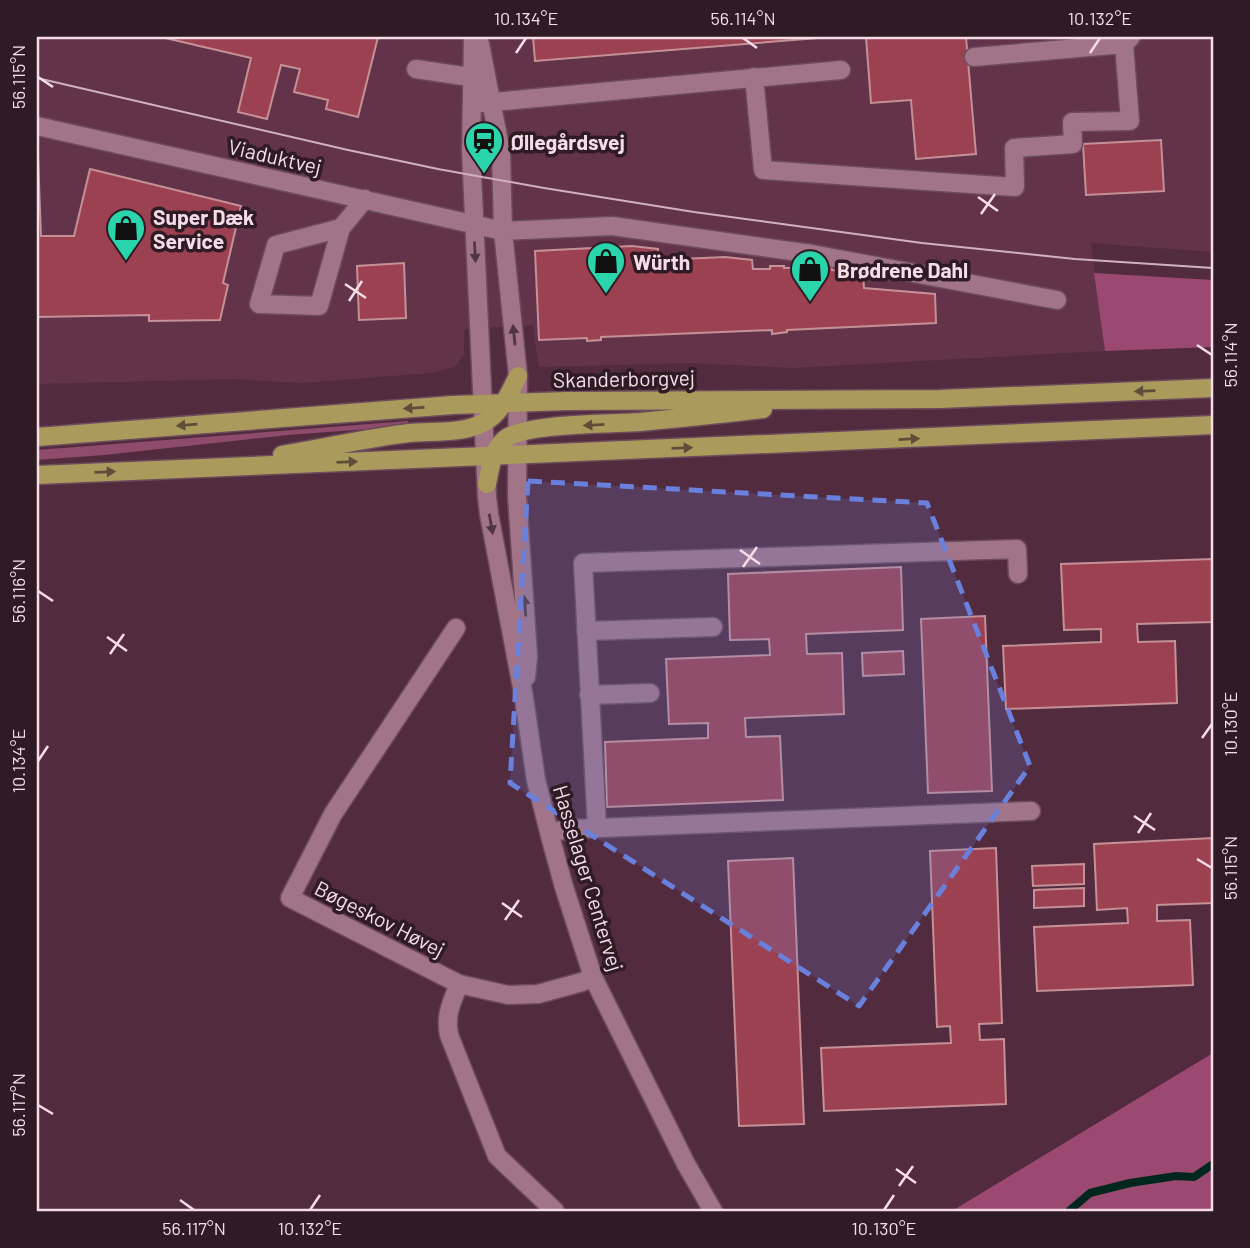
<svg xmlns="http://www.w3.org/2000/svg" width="1250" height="1248" font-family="Barlow,sans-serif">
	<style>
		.built { fill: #623349 }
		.green { fill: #8e4b6b }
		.forest { fill: #9c4971 }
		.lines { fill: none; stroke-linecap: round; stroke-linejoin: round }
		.stream { stroke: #00271d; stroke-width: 8 }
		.building { fill: #9b4151; stroke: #c59096; stroke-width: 2 }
		.minor-casing { stroke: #6c4b5b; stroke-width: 21 }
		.major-casing { stroke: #6c4b5b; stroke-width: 21 }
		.minor { stroke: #a27488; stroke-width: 18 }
		.major { stroke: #aa9a5c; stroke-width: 18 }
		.tram { stroke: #d0b2bf; stroke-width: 2 }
		.oneway { fill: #513641 }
		.oneway2 { fill: #604e3a }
		.marked { fill: #6980dd; fill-opacity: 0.2; stroke: #6980dd; stroke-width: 5; stroke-dasharray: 14 9; stroke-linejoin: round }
		.ticks { fill: none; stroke: #f6dce7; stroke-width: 2.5 }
		.labels { text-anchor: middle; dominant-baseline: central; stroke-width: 7; stroke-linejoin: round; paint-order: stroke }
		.poi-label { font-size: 21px; font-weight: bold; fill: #f6dce7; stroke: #2e1b23; text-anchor: start }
		.street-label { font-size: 21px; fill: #f6dce7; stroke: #2e1b23 }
		.neatline { fill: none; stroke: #f6dce7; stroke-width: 2.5 }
		.ticks-label { font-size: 18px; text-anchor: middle; fill: #f6dce7 }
	</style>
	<rect width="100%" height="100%" fill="#532b3e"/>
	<path class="built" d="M37 37H1213V252L1091 243 1105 351 793 368 689 363 539 367 537 356 533 325 464 329V355L454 367 431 373 302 383 235 379 37 384Z"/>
	<path class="green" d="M408 421V426L288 435 104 455 37 460V450Z"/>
	<path class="forest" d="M1094 273 1213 280V347L1105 351Z
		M1213 1053V1211H952Z"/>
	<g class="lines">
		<path class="stream" d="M1069 1211 1090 1193 1130 1183 1176 1176 1194 1177 1213 1164"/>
	</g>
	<path class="building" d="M161 37H378L358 117 326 109 328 100 294 92 300 69 281 65 267 119 238 112 251 58Z
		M533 37H831L535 61Z
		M866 37H966L976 154 916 159 911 100 871 103Z
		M1161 140 1164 191 1086 195 1083 144Z
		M37 156H38L41 236H74L90 169 241 206 223 283 228 285 220 320 149 321V315L37 317Z
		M632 246 658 249 659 260 725 257 752 260 753 269H770V266H784V268L832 267V270L863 273 864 288 935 294 936 323 787 330V332L772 334V330L601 337V340L587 341V338L539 340 535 251Z
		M404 263 406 318 359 320 357 266Z
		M1213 559V622L1137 624 1138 642 1175 641 1177 703 1006 709 1003 646 1101 642V629L1064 630 1061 564Z
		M901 567 903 630 806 634 807 654 842 653 844 714 745 718 746 737 780 736 783 800 607 807 605 742 708 738V723L669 724 666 659 770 655 769 639 730 640 728 574Z
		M985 616 992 791 928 793 921 619Z
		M903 651 904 674 863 676 862 653Z
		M1213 838V903L1157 905V921L1190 920 1193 985 1037 991 1034 927 1128 923 1127 908 1097 910 1094 844Z
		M996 848 1002 1023 979 1024 980 1040 1004 1039 1006 1104 824 1111 821 1048 951 1043 950 1026 937 1027 930 851Z
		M793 858 804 1124 739 1126 728 861Z
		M1084 864V884L1033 886 1032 866Z
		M1084 888V906L1034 908V890Z"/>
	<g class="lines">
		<defs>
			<path id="minor" d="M473 37 471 151 487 497 489 514 524 698 536 780 549 832 564 887 593 977 686 1164 713 1211
				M480 44 501 152 503 231 518 376 517 496 528 656 526 677
				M974 57 1124 44 1131 37
				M416 69 483 79
				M754 77 763 170 1015 187 1014 148 1073 144 1072 122 1130 121 1124 44
				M482 103 841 70
				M37 126 503 231 612 226 812 254 1057 300
				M341 228 276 245 259 304 319 306 341 228 365 199
				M456 628 333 814 290 898 459 984 508 995 538 994 582 982 593 977
				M586 631 713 627
				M589 695 650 693
				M597 828 583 563 1017 549 1018 574
				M549 832 574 829 1031 811
				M459 984C452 1002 445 1014 449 1035L497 1156 555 1211"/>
			<path id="major" d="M37 437 453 405 567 401 940 399 1213 388
				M282 455C324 448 367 438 409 433 433 431 461 434 483 423 502 413 509 393 518 376
				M37 475 1213 425
				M487 484C490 470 492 451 504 440 522 423 612 424 640 422 681 418 722 414 763 409"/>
		</defs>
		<use href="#minor" class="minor-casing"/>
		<use href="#major" class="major-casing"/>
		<use href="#minor" class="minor"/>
		<use href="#major" class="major"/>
		<path class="tram" d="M37 78 348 150 438 169 544 188 694 212 922 243 1075 259 1213 268"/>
	</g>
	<defs><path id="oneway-solid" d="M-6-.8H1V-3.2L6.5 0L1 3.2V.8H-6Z" transform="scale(1.75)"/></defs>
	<g class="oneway">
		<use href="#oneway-solid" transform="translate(475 252) rotate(87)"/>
		<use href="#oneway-solid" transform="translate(514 335) rotate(-96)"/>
		<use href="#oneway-solid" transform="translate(491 524) rotate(80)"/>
		<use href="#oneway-solid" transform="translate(525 606) rotate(-94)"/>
	</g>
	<g class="oneway2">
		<use href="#oneway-solid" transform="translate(1145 391) rotate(178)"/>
		<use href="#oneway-solid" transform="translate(414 408) rotate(176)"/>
		<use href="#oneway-solid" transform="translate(187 425) rotate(175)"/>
		<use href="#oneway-solid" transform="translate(594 425) rotate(177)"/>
		<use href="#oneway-solid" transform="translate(909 439) rotate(-3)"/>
		<use href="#oneway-solid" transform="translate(682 448) rotate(-2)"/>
		<use href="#oneway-solid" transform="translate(347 462) rotate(-2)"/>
		<use href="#oneway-solid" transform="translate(105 472) rotate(-2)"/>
	</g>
	<path class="marked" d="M528 481 927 503 1030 766 859 1006 510 783Z"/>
	<path class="ticks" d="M743 38 757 48M516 53 526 38M1090 53 1100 38M38 77 53 87M978 197 998 211M981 214 995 194M345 284 366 298M349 301 362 281M1197 345 1212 355M740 550 760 564M743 567 757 547M38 591 53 601M107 637 127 651M110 654 124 634M1202 738 1212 724M38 761 48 746M1134 816 1155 830M1138 833 1151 813M1197 859 1212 868M502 903 522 917M505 920 519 900M38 1105 53 1114M896 1169 916 1183M899 1186 913 1166M180 1200 194 1210M310 1210 320 1195M884 1210 894 1195"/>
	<defs>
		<symbol id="station-pin" viewBox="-11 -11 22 30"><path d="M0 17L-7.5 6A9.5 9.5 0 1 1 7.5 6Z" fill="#2bd5ac" stroke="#2e1b23"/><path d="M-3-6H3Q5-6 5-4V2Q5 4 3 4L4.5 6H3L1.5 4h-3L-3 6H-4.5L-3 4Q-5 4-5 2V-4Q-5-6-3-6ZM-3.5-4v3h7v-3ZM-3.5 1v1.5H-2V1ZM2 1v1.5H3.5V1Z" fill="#111"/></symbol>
		<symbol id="shop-pin" viewBox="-11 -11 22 30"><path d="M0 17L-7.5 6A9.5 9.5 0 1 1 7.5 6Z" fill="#2bd5ac" stroke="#2e1b23"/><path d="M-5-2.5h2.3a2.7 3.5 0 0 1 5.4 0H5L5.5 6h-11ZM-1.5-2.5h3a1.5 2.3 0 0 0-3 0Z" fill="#111"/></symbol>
	</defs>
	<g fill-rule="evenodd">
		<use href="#station-pin" x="462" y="119" width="44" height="60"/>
		<use href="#shop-pin" x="104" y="206" width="44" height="60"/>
		<use href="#shop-pin" x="584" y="239" width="44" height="60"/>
		<use href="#shop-pin" x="788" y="247" width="44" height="60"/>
	</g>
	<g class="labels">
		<g class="poi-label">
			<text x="511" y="141">Øllegårdsvej</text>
			<text x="153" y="216">Super Dæk<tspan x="153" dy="24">Service</tspan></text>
			<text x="633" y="261">Würth</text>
			<text x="837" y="269">Brødrene Dahl</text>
		</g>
		<g class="street-label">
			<text transform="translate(275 156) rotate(13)">Viaduktvej</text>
			<text transform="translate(624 378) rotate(-1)">Skanderborgvej</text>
			<text transform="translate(589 878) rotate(73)">Hasselager Centervej</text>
			<text transform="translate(380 918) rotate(27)">Bøgeskov Høvej</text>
		</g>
	</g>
	<rect width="1250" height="1248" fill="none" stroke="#2e1b23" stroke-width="77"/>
	<rect x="38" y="38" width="1174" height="1172" class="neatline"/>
	<g class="ticks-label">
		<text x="526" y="25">10.134°E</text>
		<text x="743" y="25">56.114°N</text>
		<text x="1100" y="25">10.132°E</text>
		<text transform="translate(19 77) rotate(-90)" y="6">56.115°N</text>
		<text transform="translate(1231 355) rotate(-90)" y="6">56.114°N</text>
		<text transform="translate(19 591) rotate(-90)" y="6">56.116°N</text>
		<text transform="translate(1231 724) rotate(-90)" y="6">10.130°E</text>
		<text transform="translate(19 761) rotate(-90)" y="6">10.134°E</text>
		<text transform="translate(1231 868) rotate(-90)" y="6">56.115°N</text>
		<text transform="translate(19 1105) rotate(-90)" y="6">56.117°N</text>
		<text x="194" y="1235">56.117°N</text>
		<text x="310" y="1235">10.132°E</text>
		<text x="884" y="1235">10.130°E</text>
	</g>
</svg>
